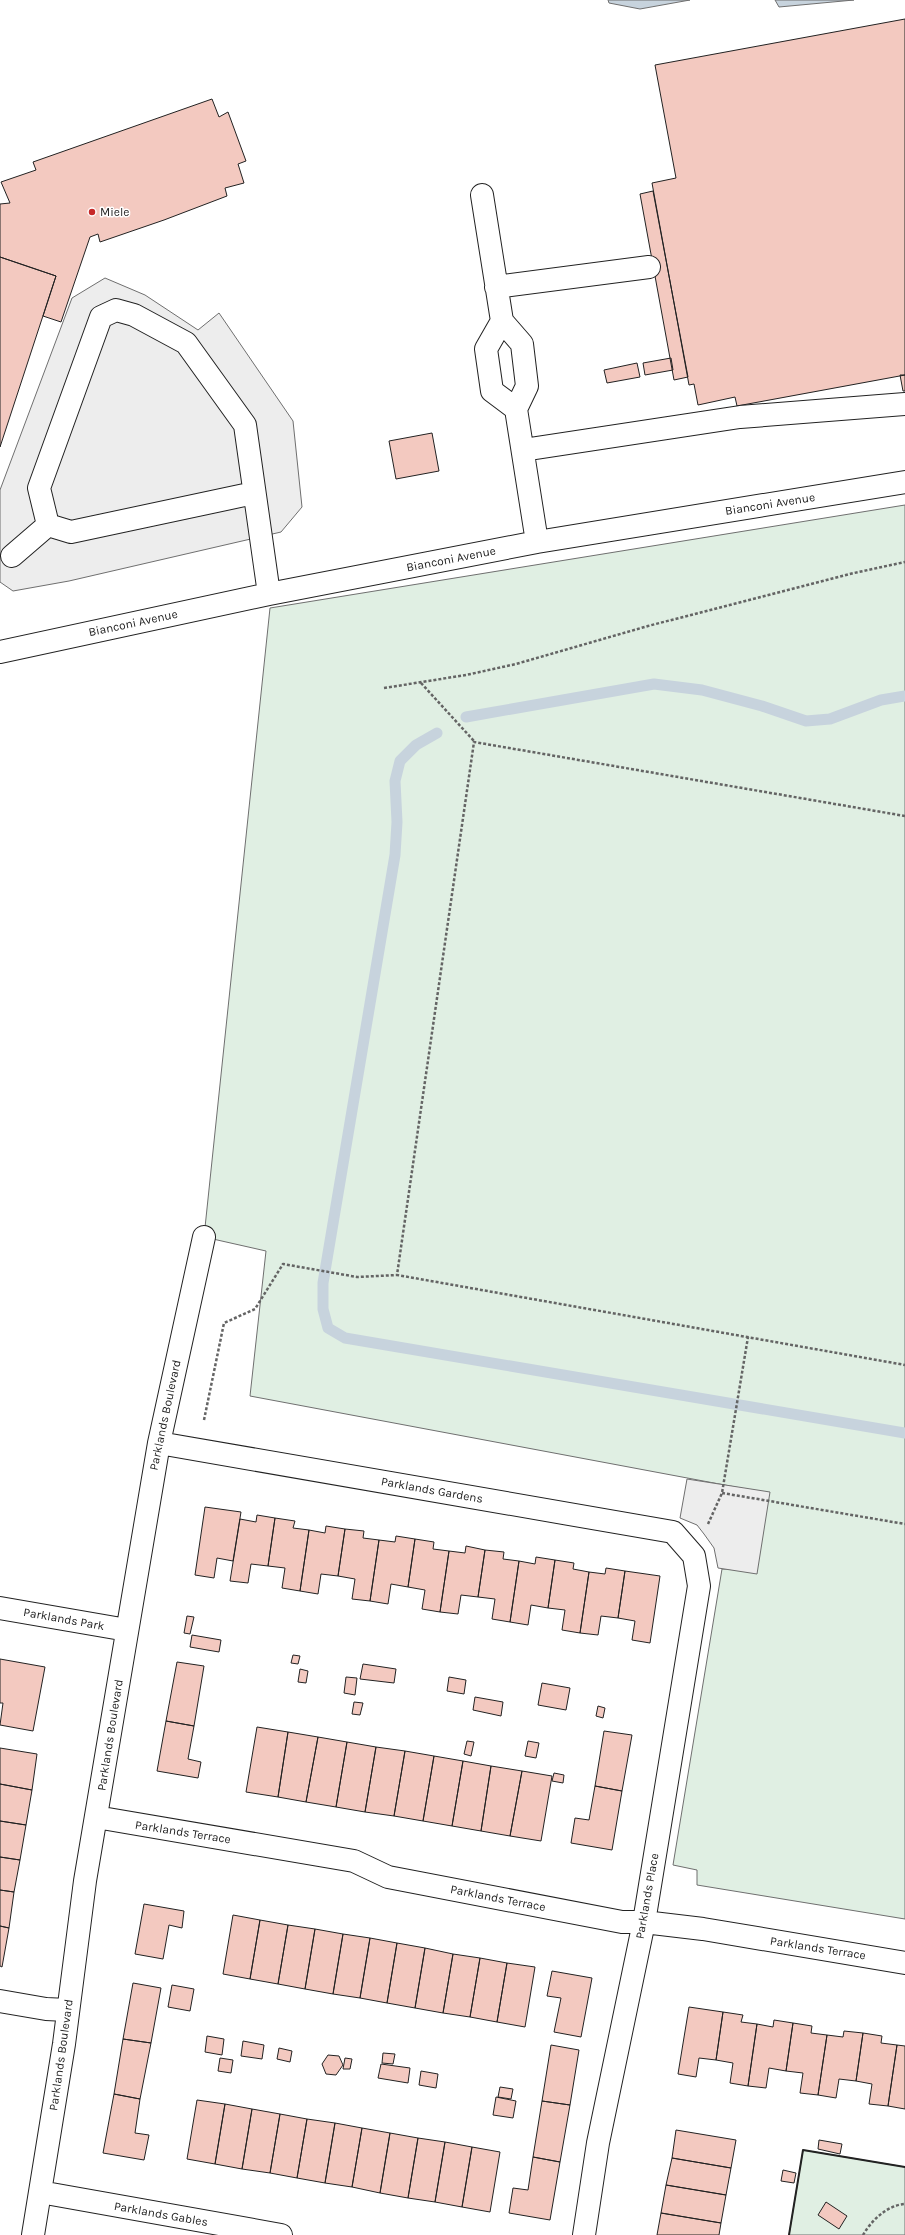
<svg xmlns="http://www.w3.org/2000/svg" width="905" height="2235" font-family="Karla,sans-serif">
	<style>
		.green { fill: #e0efe3; stroke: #6f6f6f }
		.parking { fill: #ededed; stroke: #6f6f6f }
		.water { fill: #c7d3dd; stroke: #6f6f6f }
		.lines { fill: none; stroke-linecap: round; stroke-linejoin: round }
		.stream { stroke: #c7d3dd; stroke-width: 11 }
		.building { fill: #f3c9c0; stroke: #222 }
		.minor-casing { stroke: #222; stroke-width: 24 }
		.path { stroke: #646464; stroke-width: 2.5; stroke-dasharray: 3 2; stroke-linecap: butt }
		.minor { stroke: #fff; stroke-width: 22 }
		.wall { stroke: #222; stroke-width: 2 }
		.poi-dot { fill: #c62828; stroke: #fff; stroke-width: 1.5 }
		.labels { text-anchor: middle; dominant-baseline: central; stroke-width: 3; stroke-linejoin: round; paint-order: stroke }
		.poi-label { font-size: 12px; fill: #222; stroke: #fff; text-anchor: start }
		.street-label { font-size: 12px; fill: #222; stroke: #fff }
	</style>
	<rect width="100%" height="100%" fill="#fff"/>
	<path class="green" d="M905 505V1919L697 1885V1870L673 1865 722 1569 753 1570 762 1492 250 1396 266 1251 204 1237 270 608Z
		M803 2150 905 2167V2235H789Z"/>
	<path class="parking" d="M105 278 145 295 198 330 219 313 293 421 302 507 281 532 69 581 13 591 0 582V490L72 298Z
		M687 1479 770 1492 757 1574 718 1568 714 1548 704 1534 697 1525 680 1518Z"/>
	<path class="water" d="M608 0H690L640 9 609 3Z
		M775 0H854L779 7Z"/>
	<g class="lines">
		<path class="stream" d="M466 717 654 684 702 690 762 706 806 721 830 719 881 700 905 696
			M437 733 416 745 400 761 395 781 397 822 395 855 323 1283V1309L328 1328 345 1338 905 1433"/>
	</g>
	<path class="building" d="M905 19V375L737 406 735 397 698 405 694 384 689 385 652 183 676 178 655 65Z
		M212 99 219 117 228 112 246 161 238 164 244 183 225 188 227 196 164 220 100 242 98 234 90 237 61 322 43 316 56 276 0 257V204L10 203 1 182 36 170 33 162Z
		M653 191 688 377 674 380 640 194Z
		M0 257 56 276 0 447Z
		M671 358 673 370 645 375 643 363Z
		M637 363 640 377 607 383 604 370Z
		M900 375H905V391H903Z
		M432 433 439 471 396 479 389 441Z
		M205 1507 241 1512 233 1561 217 1558 214 1578 195 1575Z
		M257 1515 275 1518 268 1566 251 1564 248 1583 230 1581 240 1519 256 1522Z
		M275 1518 295 1521 293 1528 309 1530 300 1591 282 1588 285 1568 268 1566Z
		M326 1526 345 1529 338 1576 321 1574 318 1594 300 1591 309 1530 325 1533Z
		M345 1529 364 1531 363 1538 379 1540 370 1601 352 1599 355 1579 338 1576Z
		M396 1536 415 1539 408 1587 391 1584 388 1604 370 1601 379 1540 395 1542Z
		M415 1539 434 1542 433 1549 449 1551 440 1612 422 1609 425 1590 408 1587Z
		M466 1546 485 1550 478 1597 461 1595 458 1614 440 1612 449 1551 465 1553Z
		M485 1550 504 1552 503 1559 519 1561 510 1622 492 1619 495 1599 478 1597Z
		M536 1557 555 1560 548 1608 531 1605 528 1625 510 1622 519 1561 535 1564Z
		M555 1560 574 1563 573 1569 589 1572 580 1633 562 1630 565 1610 548 1608Z
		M606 1568 625 1571 618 1618 601 1616 598 1635 580 1633 589 1572 605 1574Z
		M625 1571 660 1576 650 1643 632 1640 635 1621 618 1618Z
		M187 1616 194 1617 190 1634 184 1633Z
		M192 1635 221 1640 219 1652 190 1647Z
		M293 1655 300 1656 298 1664 291 1663Z
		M0 1659 45 1667 33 1731 0 1725 3 1703H0Z
		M177 1662 204 1666 194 1726 166 1721Z
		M363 1664 396 1669 394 1683 360 1679Z
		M300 1669 308 1671 306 1683 298 1682Z
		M346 1677 357 1678 355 1695 344 1693Z
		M449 1677 466 1680 464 1694 447 1691Z
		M542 1683 570 1688 566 1710 538 1705Z
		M475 1697 503 1702 501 1716 473 1710Z
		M354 1702 363 1703 360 1715 352 1714Z
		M598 1706 605 1708 603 1718 596 1716Z
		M166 1721 194 1726 188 1759 201 1762 198 1778 157 1771Z
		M257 1727 288 1732 278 1797 246 1792Z
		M604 1731 632 1735 622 1791 595 1786Z
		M288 1732 318 1737 306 1802 278 1797Z
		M318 1737 347 1742 336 1807 306 1802Z
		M467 1741 474 1742 471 1756 464 1754Z
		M528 1741 539 1743 536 1758 525 1756Z
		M347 1742 376 1747 365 1812 336 1807Z
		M376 1747 405 1751 394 1816 365 1812Z
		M0 1748 37 1754 32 1790 0 1784Z
		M405 1751 434 1756 423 1821 394 1816Z
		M434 1756 463 1761 452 1826 423 1821Z
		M463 1761 491 1766 481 1831 452 1826Z
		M491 1766 522 1771 510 1836 481 1831Z
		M522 1771 552 1776 541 1841 510 1836Z
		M554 1773 564 1775 563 1783 552 1781Z
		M0 1784 32 1790 26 1825 0 1821Z
		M595 1786 622 1791 612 1850 571 1843 575 1818 589 1820Z
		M0 1821 26 1825 20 1860 0 1857Z
		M0 1857 20 1860 14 1892 0 1890Z
		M0 1890 14 1892 9 1928 0 1926Z
		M144 1904 184 1911 182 1928 169 1925 163 1959 135 1954Z
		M233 1915 260 1920 250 1979 223 1974Z
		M260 1920 288 1925 278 1984 250 1979Z
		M288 1925 315 1929 305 1989 278 1984Z
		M0 1926 9 1928 2 1967 0 1966Z
		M315 1929 343 1934 333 1994 305 1989Z
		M343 1934 370 1938 360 1998 333 1994Z
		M370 1938 397 1943 387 2003 360 1998Z
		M397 1943 425 1948 415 2008 387 2003Z
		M425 1948 453 1954 443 2013 415 2008Z
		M453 1954 480 1958 470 2017 443 2013Z
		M480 1958 507 1963 497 2022 470 2017Z
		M507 1963 535 1967 525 2027 497 2022Z
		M552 1971 592 1978 581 2037 554 2032 561 1998 547 1996Z
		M133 1983 161 1988 151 2043 123 2039Z
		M172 1985 194 1989 190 2011 168 2007Z
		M689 2007 723 2012 716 2060 699 2058 696 2077 678 2074Z
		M723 2012 743 2015 741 2022 757 2024 748 2086 730 2083 733 2063 716 2060Z
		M774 2020 793 2023 786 2071 769 2068 766 2088 748 2086 757 2024 773 2027Z
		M793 2023 812 2026 811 2033 827 2035 818 2095 800 2093 803 2073 786 2071Z
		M844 2031 863 2033 856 2081 839 2079 836 2098 818 2095 827 2035 843 2037Z
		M863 2033 882 2036 881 2043 897 2045 888 2106 869 2104 872 2084 856 2081Z
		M207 2036 224 2039 222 2055 205 2052Z
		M123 2039 151 2043 140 2099 114 2094Z
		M243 2041 264 2045 262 2059 241 2056Z
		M551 2045 579 2050 570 2105 542 2101Z
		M897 2045 905 2046V2109L888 2106Z
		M279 2048 292 2051 290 2062 277 2059Z
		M383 2053 395 2054 393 2064 382 2063Z
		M328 2055 339 2056 343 2065 336 2075 326 2074 322 2064Z
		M220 2058 233 2060 231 2073 218 2071Z
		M345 2058 352 2059 350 2069H343Z
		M381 2064 410 2068 408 2083 378 2078Z
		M421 2071 438 2074 436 2088 419 2085Z
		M500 2087 513 2089 511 2099 498 2097Z
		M114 2094 140 2099 135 2133 149 2135 144 2160 103 2153Z
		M496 2097 516 2101 513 2118 493 2115Z
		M197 2100 225 2104 215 2164 187 2159Z
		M542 2101 570 2105 560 2162 533 2157Z
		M225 2104 252 2109 242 2169 215 2164Z
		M252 2109 280 2114 270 2173 242 2169Z
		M280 2114 307 2119 297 2178 270 2173Z
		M307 2119 335 2123 325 2183 297 2178Z
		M335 2123 362 2128 352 2187 325 2183Z
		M362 2128 390 2133 380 2193 352 2187Z
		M676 2130 736 2140 731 2168 672 2158Z
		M390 2133 418 2138 408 2198 380 2193Z
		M418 2138 445 2142 435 2202 408 2198Z
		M819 2140 842 2144 840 2154 818 2149Z
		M445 2142 472 2147 462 2207 435 2202Z
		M472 2147 500 2152 490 2212 462 2207Z
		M533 2157 560 2162 550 2220 509 2213 513 2188 528 2190Z
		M672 2158 731 2168 726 2195 666 2185Z
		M783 2170 796 2173 794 2183 781 2181Z
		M666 2185 726 2195 721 2223 661 2213Z
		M826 2202 847 2216 839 2229 818 2215Z
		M661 2213 721 2223 719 2235H657Z"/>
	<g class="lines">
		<defs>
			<path id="minor" d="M482 195 502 321 522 344 527 386 516 409 537 542
				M496 287 649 267
				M502 321 486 349 492 391 516 409
				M523 450 740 417 905 404
				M254 493 71 532 48 525 39 488 101 317 116 310 134 315 186 343 245 425 269 594
				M12 556 48 525
				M0 652 269 594 537 542 905 482
				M159 1443 673 1532 694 1556 699 1586 644 1922 598 2143 584 2235
				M0 1608 127 1630
				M96 1817 354 1861 388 1877 622 1922H644L703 1929 905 1963
				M0 2001 46 2009 67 2010
				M40 2192 281 2235
				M33 2235 64 2044 85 1881 159 1443 204 1237"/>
		</defs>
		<use href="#minor" class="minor-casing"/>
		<path class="path" d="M421 683 474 741
			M384 688 466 675 516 664 648 626 854 573 905 562
			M905 816 474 742 397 1275 905 1365
			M204 1420 224 1323 255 1309 283 1264 357 1277 397 1275
			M722 1493 905 1524
			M708 1524 722 1493 748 1337
			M863 2235C871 2221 887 2205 905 2204"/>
		<use href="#minor" class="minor"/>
		<path class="wall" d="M789 2235 803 2150 905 2167"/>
	</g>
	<circle class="poi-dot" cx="92" cy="212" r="4"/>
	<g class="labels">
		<g class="poi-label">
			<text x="100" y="212">Miele</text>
		</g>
		<g class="street-label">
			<text transform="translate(770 504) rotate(-9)">Bianconi Avenue</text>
			<text transform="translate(451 559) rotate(-11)">Bianconi Avenue</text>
			<text transform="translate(133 623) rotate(-12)">Bianconi Avenue</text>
			<text transform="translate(165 1415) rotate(-78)">Parklands Boulevard</text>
			<text transform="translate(432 1490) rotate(10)">Parklands Gardens</text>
			<text transform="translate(64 1619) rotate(10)">Parklands Park</text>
			<text transform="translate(110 1735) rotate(-81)">Parklands Boulevard</text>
			<text transform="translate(183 1832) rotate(9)">Parklands Terrace</text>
			<text transform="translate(647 1896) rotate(-80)">Parklands Place</text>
			<text transform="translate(498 1898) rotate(11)">Parklands Terrace</text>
			<text transform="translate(818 1948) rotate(9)">Parklands Terrace</text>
			<text transform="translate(61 2055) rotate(-82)">Parklands Boulevard</text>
			<text transform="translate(161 2214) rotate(10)">Parklands Gables</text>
		</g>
	</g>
</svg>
